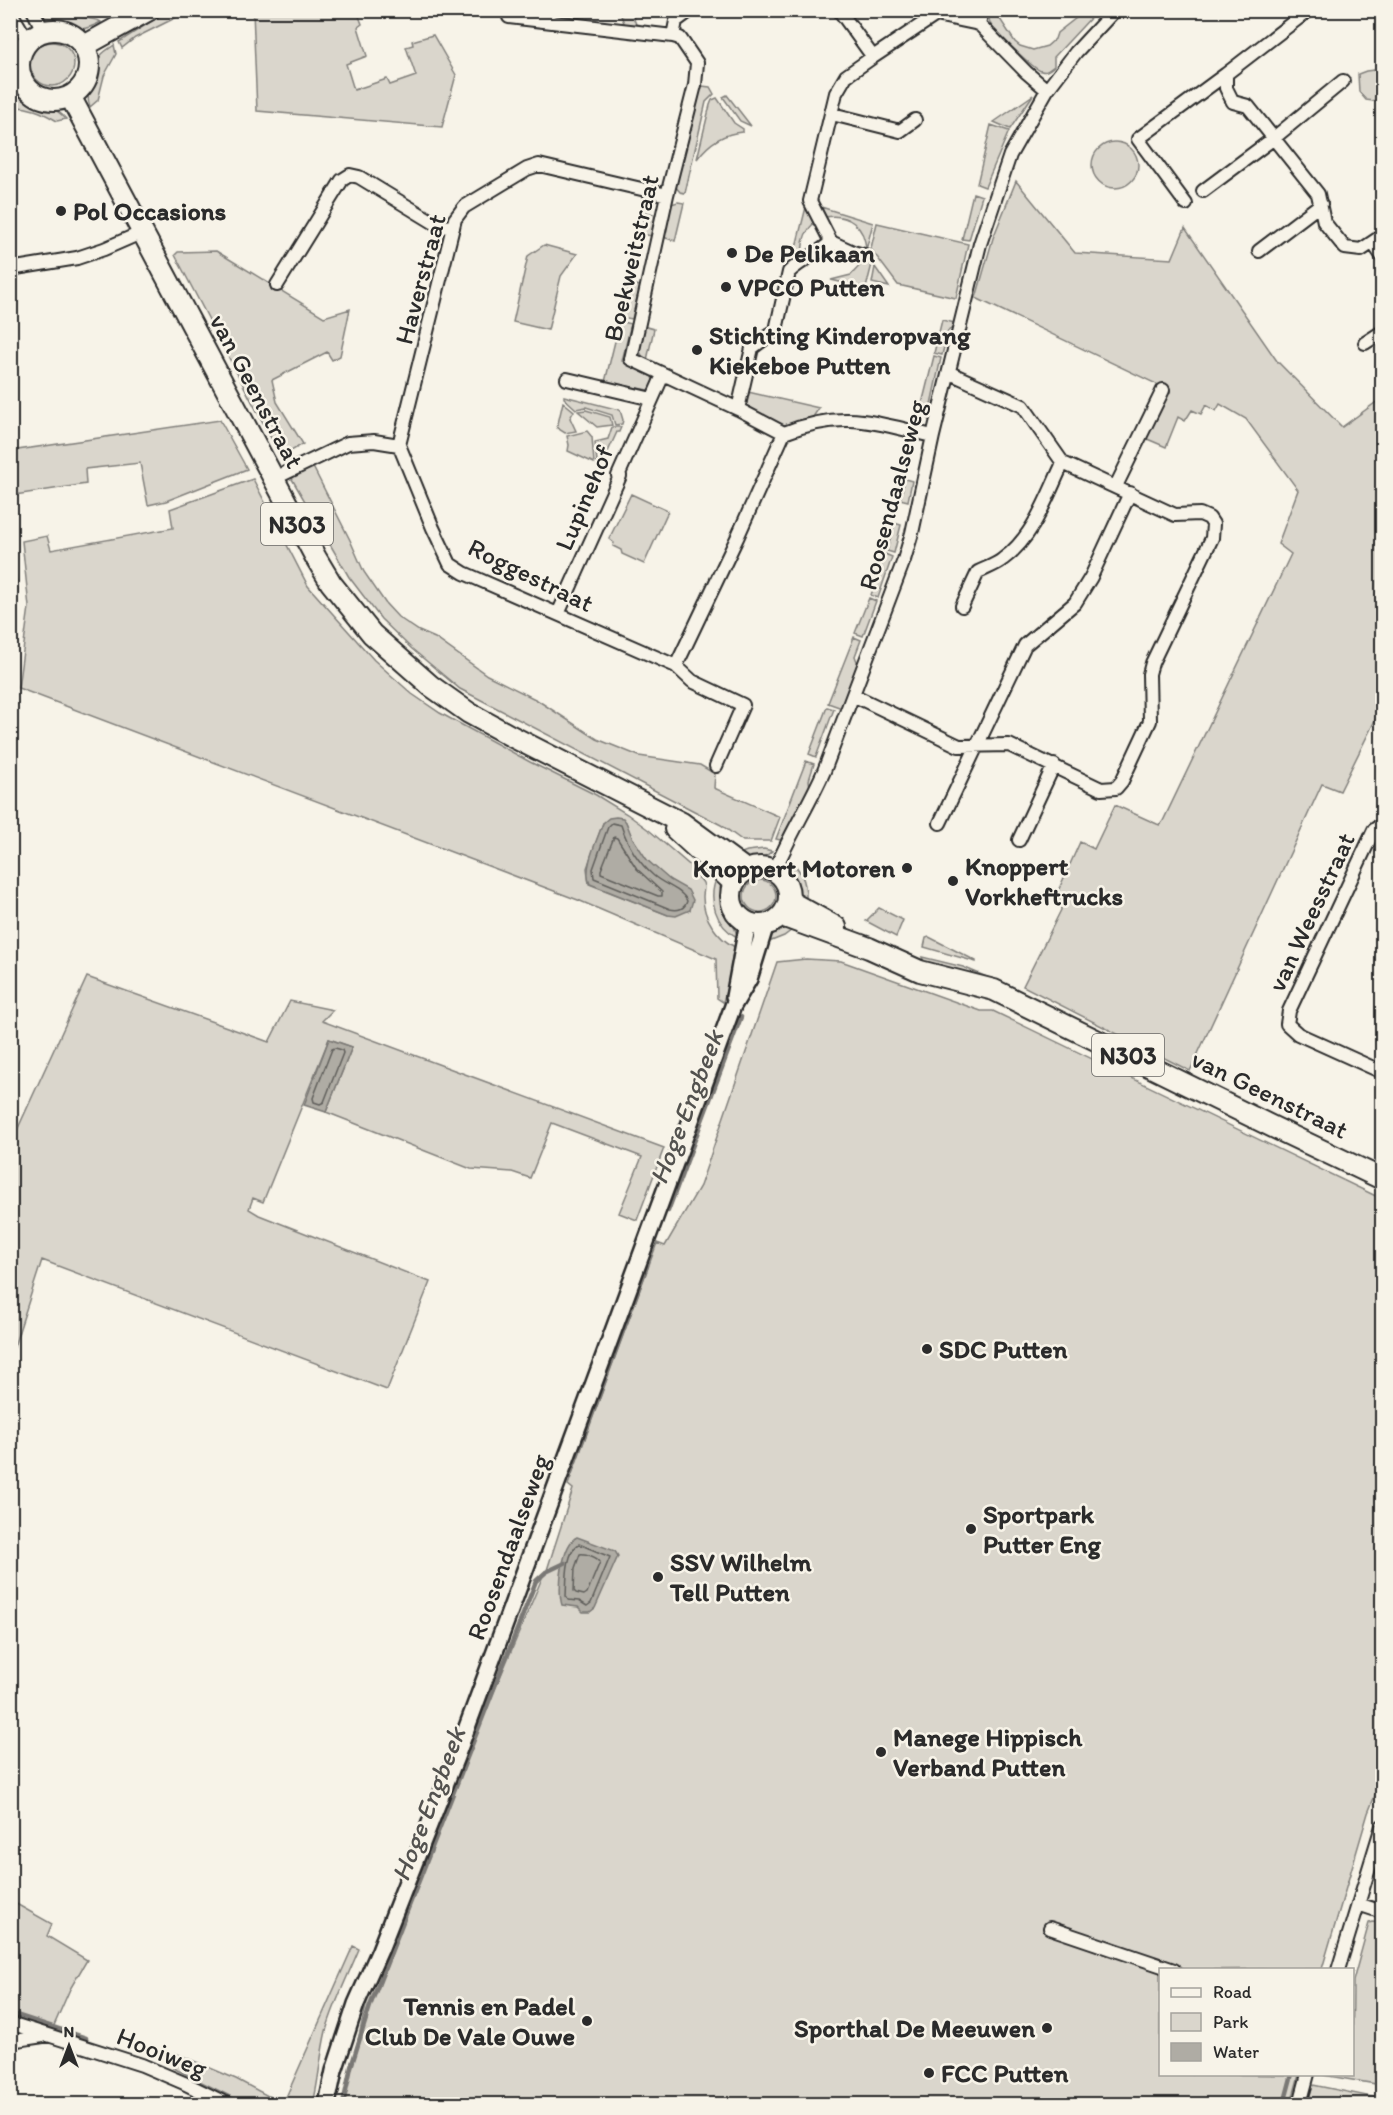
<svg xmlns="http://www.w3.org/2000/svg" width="1393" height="2115" font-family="Itim,sans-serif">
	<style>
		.green { fill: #dad6cc; stroke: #82807c; stroke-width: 1.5; fill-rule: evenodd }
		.water { fill: #afaca4; stroke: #7a7874; stroke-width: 1.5 }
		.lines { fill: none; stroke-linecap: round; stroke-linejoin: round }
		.shore { stroke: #605f5b; stroke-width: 1.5 }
		.stream { stroke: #7a7874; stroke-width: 4.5 }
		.minor-casing { stroke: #2b2b2b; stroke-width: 16 }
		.tertiary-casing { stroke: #2b2b2b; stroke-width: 20 }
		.primary-casing { stroke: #2b2b2b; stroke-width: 24 }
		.minor { stroke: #f7f3e8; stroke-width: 12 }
		.tertiary { stroke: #f7f3e8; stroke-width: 15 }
		.primary { stroke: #f7f3e8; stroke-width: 20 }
		.poi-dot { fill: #2b2b2b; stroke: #f7f3e8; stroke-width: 2 }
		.labels { text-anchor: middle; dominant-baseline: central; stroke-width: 5; stroke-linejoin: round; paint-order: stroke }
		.shield { fill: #f7f3e8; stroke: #686764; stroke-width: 1.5 }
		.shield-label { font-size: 24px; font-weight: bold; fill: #2b2b2b }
		.poi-label { font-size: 26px; font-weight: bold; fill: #2b2b2b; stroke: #f7f3e8; text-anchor: start }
		.street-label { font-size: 26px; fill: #2b2b2b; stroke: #f7f3e8 }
		.water-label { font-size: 27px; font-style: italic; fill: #53524f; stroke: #f7f3e8 }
	</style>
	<rect width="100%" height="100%" fill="#f7f3e8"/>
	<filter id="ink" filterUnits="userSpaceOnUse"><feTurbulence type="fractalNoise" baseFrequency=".0167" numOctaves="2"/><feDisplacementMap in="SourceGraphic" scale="12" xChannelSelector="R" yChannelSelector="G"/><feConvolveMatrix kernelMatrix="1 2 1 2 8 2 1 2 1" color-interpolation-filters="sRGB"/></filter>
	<g filter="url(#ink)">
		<path class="green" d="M169 10 189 11 135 38 122 48 119 42Z
			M253 11H357L362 24 358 27 367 56 346 64 354 90 387 79 390 85 416 76 406 47 413 45 412 41 433 35 456 75 442 127 257 111Z
			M619 11H631L637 27 625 25Z
			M990 11H1004L998 16 1015 42 1020 46 1033 50 1047 46 1055 39 1057 33 1085 11H1097L1054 57V66C1050 69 1047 73 1041 71 1035 70 995 32 991 25 988 20 989 16 990 11Z
			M54 14C63 15 97 18 101 22 75 36 72 25 45 24L44 15Z
			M30 64a22 22 0 1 1 44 0a22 22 0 1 1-44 0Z
			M114 45 116 54 104 76 98 100 90 107C85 93 90 70 99 58 102 52 109 49 114 45Z
			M1382 69V95L1373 101 1366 100 1359 92 1358 74 1366 71Z
			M702 86 710 87 714 94 706 102 685 193 680 192 675 186 699 88Z
			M727 95 751 126 740 121 723 97Z
			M1033 95 1010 129 994 122Z
			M16 97C32 97 56 107 66 119L57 121C42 112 29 106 11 107V98Z
			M717 98 734 123 743 129V132C724 133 708 144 697 159L710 105 712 100Z
			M991 125 1009 131 985 187 977 184Z
			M1092 165a23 23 0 1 1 46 0a23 23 0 1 1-46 0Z
			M1016 181 1075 253 1172 259 1185 228 1277 361 1342 427 1382 398V706L1340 791 1322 784 1190 1071 1023 986 1061 910 1058 891 1080 842 1094 849 1115 805 1157 824 1160 825 1163 821 1291 554 1278 544 1298 490 1246 419 1220 404 1216 411 1206 405 1201 414 1192 410 1185 421 1178 417 1166 447 1145 438 1167 389 976 298 993 238Z
			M973 193 982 196 969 240 962 239Z
			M678 202 684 203 675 241 663 237 671 204Z
			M806 207 815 222C805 231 801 241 803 255L793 259Z
			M821 207 873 223 866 250C865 226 848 213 825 217Z
			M646 212 657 215 652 236 641 234Z
			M877 223 968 244 956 298 898 285 877 257 870 252Z
			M544 245 577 254 561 276 548 330 513 322 528 256Z
			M216 251 324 317 350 309 340 356 332 360 327 352 272 380 277 402 303 444 281 457 175 255 178 252Z
			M863 262 872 264 866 288 831 280 851 275Z
			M875 267 889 287 872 283Z
			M629 283 640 286 632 319 621 317Z
			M942 320 955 323 954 327 948 331 942 355 934 353Z
			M620 321 631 324 622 361 652 377 654 383 648 390 605 382Z
			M643 326 654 329 647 360C634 352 640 339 643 326Z
			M934 356 941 358 930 409 934 414 932 419 919 416Z
			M748 392 819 408 813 417 784 426 747 406Z
			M564 396 620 410 623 420 622 424 615 425 612 415 586 407 576 409 564 398Z
			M563 402 574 411 570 418 576 431 565 433 557 428Z
			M586 410 610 417 612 425 597 427 578 411Z
			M220 420 247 469 166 501 148 505 140 463 85 469 86 484 15 495 11 490V451Z
			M612 427H621L619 432H617L601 467 597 465 595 442 608 439Z
			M587 431 592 437 594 463 568 451 569 445 567 436Z
			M312 465 350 540 364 572 386 604 398 617 419 631 435 638 487 675 537 700 597 739 639 756 700 765 715 774 714 788 780 817 771 841H743L721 825 460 689 412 649 381 619 349 577 292 479 295 475Z
			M253 479 308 586 374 660 412 694 440 713 530 762 596 795 627 814 650 831 695 870 693 873C696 876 701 879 703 883 705 887 703 892 703 897 703 918 717 938 735 947L732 957 735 958 723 1002 717 998 716 959 578 900 18 688 29 607 22 541 47 536 51 550 173 528 170 509ZM626 822C633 847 653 871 676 884L668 915 589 884 587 868 603 823Z
			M905 479 912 481 908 501 900 499Z
			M631 494 668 511 644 564 622 554 621 550 613 546 614 543 609 539Z
			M894 523 901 525 894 553 887 551Z
			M10 540 18 589 11 663H10Z
			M885 554 892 557 878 598 871 595Z
			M869 598 876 601 863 636 855 633Z
			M854 637 861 640 855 656 858 664 842 708 828 703Z
			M827 707 834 709 816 757 809 754Z
			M806 761 814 764 809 780 810 788 785 835 780 840 776 839Z
			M764 849 772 851C762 861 748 860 736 855L747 851Z
			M788 860C803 869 807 887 806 904 801 898 787 867 788 860Z
			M717 877C723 885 720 895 722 905 725 917 737 925 737 937 716 926 707 899 717 877Z
			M744 896a16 16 0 1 1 32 0a16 16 0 1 1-32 0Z
			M879 908 903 920 896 937 866 921Z
			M787 928 792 930 784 936 769 942C771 932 779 930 787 928Z
			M929 937 976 961V962L924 947 926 938Z
			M922 957 963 967 1001 983 925 965Z
			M806 959 841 961 981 1011H993L1382 1199V1778L1368 1813 1322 1969 1160 1970V2074L1299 2075 1291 2104H343L368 1997 425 1855 545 1571 547 1570 573 1489 568 1485 657 1243 665 1246 700 1186 777 962Z
			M87 977 269 1042 290 1001 333 1010 322 1021 664 1148 637 1220 619 1213 642 1157 552 1123 530 1178 512 1172 471 1169 326 1112 352 1047 329 1039 263 1202 253 1198 249 1209 259 1215 430 1282 387 1390 42 1260 11 1356V1139H13Z
			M11 1901 52 1924 47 1936 87 1960 70 1989 52 2030 11 2016Z
			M1372 1922 1382 1923V2085L1323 2075 1352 2074 1353 1981 1369 1923Z
			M353 1946 359 1949C348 1976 334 2003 326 2031 320 2056 319 2080 313 2104H246L173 2068 175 2053 236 2079 283 2104Z
			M11 2052H15L13 2104H11Z
			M1313 2085 1382 2099V2104H1307Z"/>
		<path class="water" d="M616 817 623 818 626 822 632 837 647 860 670 880 688 890 693 900 690 910 676 916 668 915 590 884C582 869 598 838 603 823L609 818Z
			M329 1039 352 1047 326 1112 304 1105Z
			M577 1537 615 1551 618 1556 595 1608 590 1612H583L578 1607 562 1605C557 1590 562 1544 577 1537Z"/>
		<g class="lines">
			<path class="shore" d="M612 823 621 825C627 844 639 863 654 876 664 885 682 889 687 901 685 909 678 911 670 909L594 878 593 869 608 827Z
				M614 837 617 838 637 869 662 892V896H658L601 873V870Z
				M335 1048 342 1050 343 1053 324 1102 320 1104 314 1102 313 1098 332 1049Z
				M579 1544 610 1557 591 1603 587 1606 579 1601 568 1600 566 1596C567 1581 565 1553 579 1544Z
				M580 1554C585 1553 597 1557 600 1562L587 1593 584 1595 576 1593 574 1591 575 1568Z"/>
			<path class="stream" d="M668 1211 741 1017
				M569 1477 647 1266
				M10 2013 86 2038
				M343 2104 351 2067 370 2006 536 1581 546 1572 565 1563
				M1284 2104 1292 2074"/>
			<defs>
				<path id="minor" d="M33 10 43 31
					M691 10 676 21 673 36 680 38 697 63 695 85 667 195 631 359 738 409 784 433C844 409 874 423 933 436
					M839 10 873 57 936 15 979 24 1026 72 1047 90
					M1309 10 1226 74V88L1233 102 1248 106 1318 194 1324 222 1345 248 1361 250 1382 236
					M10 11 28 41
					M509 17 673 36
					M979 24 982 10
					M832 114 900 131 915 120
					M1203 191 1274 138 1343 81
					M1186 204 1138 139 1226 74
					M1373 243 1382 256
					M1259 251 1321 204
					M867 256 853 252 831 242 810 201 836 93 846 76 873 57
					M10 269 77 258 104 249 143 232
					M277 285 342 180 350 175 359 177 438 225 453 228
					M1365 343 1382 332
					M567 379 652 399
					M738 409 752 348 776 330 789 272C802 259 819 254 831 242
					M399 445 433 528 450 564 464 573 676 666 737 538 784 433
					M273 479 348 443 374 441 399 445 455 219 464 207 527 169 539 165 667 195
					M1116 486 1163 390
					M962 606 978 572C986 568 996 565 1003 559 1034 537 1047 496 1063 463
					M558 614 617 483 620 476H618L663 375
					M676 666 692 681 743 705 716 766
					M853 695 959 746 1009 745 1101 789 1116 788 1122 781 1150 721 1149 674 1152 663 1212 538 1213 524 1209 518 1200 514 1175 515 1063 463 1023 406 950 373
					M940 823 1025 645 1075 603 1091 577 1130 493
					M1382 824 1374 830 1289 1011 1287 1024 1298 1034 1382 1072
					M1019 840 1054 765
					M775 870C789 836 809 805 824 771L904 560 912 533 933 436 980 244 1010 155 1047 90 1076 52 1115 10
					M1358 1904 1382 1912
					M1050 1928 1174 1970
					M1338 1970 1382 1826
					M10 2023 142 2065 184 2083 227 2104
					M10 2041 43 2036
					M1300 2104 1308 2074"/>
				<path id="tertiary" d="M734 997 748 922
					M327 2104 334 2071 356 2004 380 1950 456 1757 733 1006 749 979 766 924"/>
				<path id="primary" d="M19 65a35 35 0 1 1 70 0a35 35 0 1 1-70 0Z
					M84 46 149 10
					M70 96 316 558 331 583 372 634 431 686 469 713 511 736 682 823 746 870
					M675 829 733 882
					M731 896a29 29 0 1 1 58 0a29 29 0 1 1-58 0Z
					M789 901 836 927
					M782 916 869 948 920 971 994 990 1273 1127 1382 1179"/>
			</defs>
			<use href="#minor" class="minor-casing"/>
			<use href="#tertiary" class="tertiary-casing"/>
			<use href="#primary" class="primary-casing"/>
			<use href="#minor" class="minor"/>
			<use href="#tertiary" class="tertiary"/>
			<use href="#primary" class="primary"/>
		</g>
	</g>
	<g class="poi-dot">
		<circle cx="61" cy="211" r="6"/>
		<circle cx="732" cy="253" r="6"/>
		<circle cx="726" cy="287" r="6"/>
		<circle cx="697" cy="350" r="6"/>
		<circle cx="907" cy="868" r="6"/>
		<circle cx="953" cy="881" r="6"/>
		<circle cx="927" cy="1349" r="6"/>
		<circle cx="971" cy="1529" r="6"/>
		<circle cx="658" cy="1577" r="6"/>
		<circle cx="881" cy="1752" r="6"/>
		<circle cx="587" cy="2021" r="6"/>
		<circle cx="1047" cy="2028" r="6"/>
		<circle cx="929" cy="2073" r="6"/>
	</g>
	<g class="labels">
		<g class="shield">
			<rect x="261" y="503" width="72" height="42" rx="4.5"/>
			<rect x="1092" y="1034" width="72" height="42" rx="4.5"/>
		</g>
		<g class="shield-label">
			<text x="297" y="524">N303</text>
			<text x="1128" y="1055">N303</text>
		</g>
		<g class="poi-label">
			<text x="73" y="211">Pol Occasions</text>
			<text x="744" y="253">De Pelikaan</text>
			<text x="738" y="287">VPCO Putten</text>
			<text x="709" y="335">Stichting Kinderopvang<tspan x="709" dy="30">Kiekeboe Putten</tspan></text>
			<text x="965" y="866">Knoppert<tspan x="965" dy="30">Vorkheftrucks</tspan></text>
			<text x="895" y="868" text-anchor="end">Knoppert Motoren</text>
			<text x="939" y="1349">SDC Putten</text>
			<text x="983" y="1514">Sportpark<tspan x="983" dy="30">Putter Eng</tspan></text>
			<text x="670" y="1562">SSV Wilhelm<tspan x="670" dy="30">Tell Putten</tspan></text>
			<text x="893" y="1737">Manege Hippisch<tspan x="893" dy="30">Verband Putten</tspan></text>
			<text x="575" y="2006" text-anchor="end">Tennis en Padel<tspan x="575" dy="30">Club De Vale Ouwe</tspan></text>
			<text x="1035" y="2028" text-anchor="end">Sporthal De Meeuwen</text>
			<text x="941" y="2073">FCC Putten</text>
		</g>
		<g class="street-label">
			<text transform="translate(631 258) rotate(-77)">Boekweitstraat</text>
			<text transform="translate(420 279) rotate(-75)">Haverstraat</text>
			<text transform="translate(257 391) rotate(62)">van Geenstraat</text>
			<text transform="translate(892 495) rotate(-75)">Roosendaalseweg</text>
			<text transform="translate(584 498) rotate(-67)">Lupinehof</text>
			<text transform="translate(531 575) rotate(26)">Roggestraat</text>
			<text transform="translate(1311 912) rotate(-65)">van Weesstraat</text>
			<text transform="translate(1270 1094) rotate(26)">van Geenstraat</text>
			<text transform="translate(508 1547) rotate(-70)">Roosendaalseweg</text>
			<text transform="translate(162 2052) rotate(22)">Hooiweg</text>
		</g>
		<g class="water-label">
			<text transform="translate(686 1107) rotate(-69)">Hoge Engbeek</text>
			<text transform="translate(428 1804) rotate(-69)">Hoge Engbeek</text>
		</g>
	</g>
	<rect width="1393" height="2115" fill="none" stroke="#f7f3e8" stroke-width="36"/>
	<rect x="18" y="18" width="1357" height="2079" fill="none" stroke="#2b2b2b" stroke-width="2" filter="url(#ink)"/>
	<rect x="1159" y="1968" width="195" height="108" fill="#f7f3e8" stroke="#a5a39c" stroke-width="1.5"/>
	<rect x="1171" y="1988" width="30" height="9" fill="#f7f3e8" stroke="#a5a39c" stroke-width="1.5"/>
	<text x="1213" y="1998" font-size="18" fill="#2b2b2b">Road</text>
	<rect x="1171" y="2013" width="30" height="18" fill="#dad6cc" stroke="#a5a39c" stroke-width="1.5"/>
	<text x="1213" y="2028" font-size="18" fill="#2b2b2b">Park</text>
	<rect x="1171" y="2043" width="30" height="18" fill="#afaca4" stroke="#a5a39c" stroke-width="1.5"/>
	<text x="1213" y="2058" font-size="18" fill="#2b2b2b">Water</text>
	<g transform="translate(69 2046)" stroke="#f7f3e8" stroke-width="4.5" paint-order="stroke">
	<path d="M0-4.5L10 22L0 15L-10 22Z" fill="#2b2b2b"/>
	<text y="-9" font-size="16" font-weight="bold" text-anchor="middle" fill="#2b2b2b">N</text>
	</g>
</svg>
